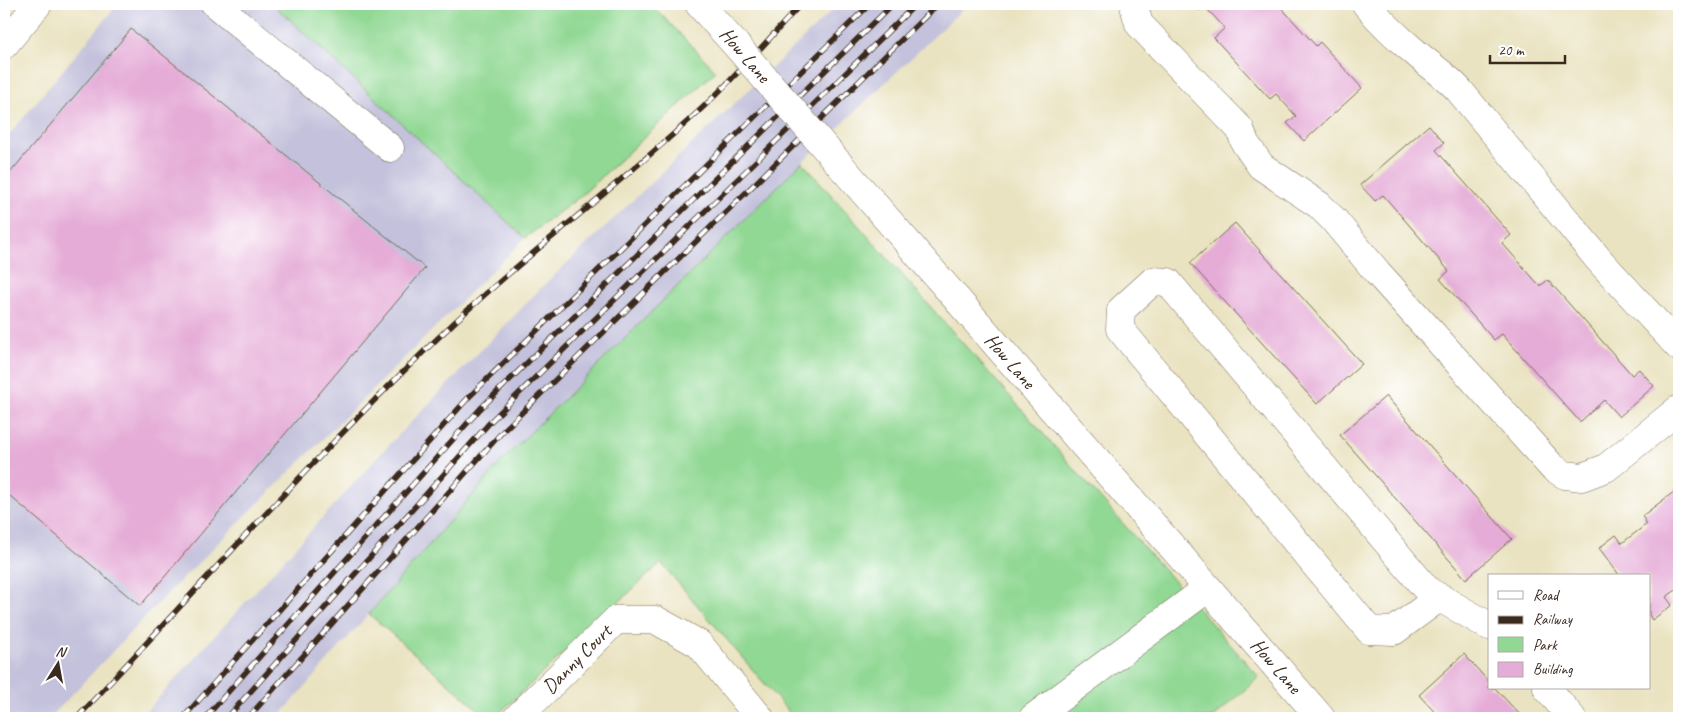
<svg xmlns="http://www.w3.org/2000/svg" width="1683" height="722" font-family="Caveat,sans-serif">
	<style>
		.industrial { fill: #c3c1db }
		.green { fill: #90d893; stroke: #668158 }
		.building { fill: #e5acd7 }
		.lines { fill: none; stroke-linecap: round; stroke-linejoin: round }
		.minor-casing { stroke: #786b57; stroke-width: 29 }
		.major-casing { stroke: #786b57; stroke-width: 29 }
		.minor { stroke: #fff; stroke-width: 28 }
		.major { stroke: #fff; stroke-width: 28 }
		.rail-casing { stroke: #3b2a1e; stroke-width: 5.5 }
		.rail { stroke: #fff; stroke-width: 4; stroke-dasharray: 11; stroke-linecap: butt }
		.major-bridge-casing { stroke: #786b57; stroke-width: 29; stroke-linecap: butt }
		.major-bridge { stroke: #fff; stroke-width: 28 }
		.labels { text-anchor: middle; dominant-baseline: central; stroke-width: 5; stroke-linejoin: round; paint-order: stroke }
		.street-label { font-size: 20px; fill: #3b2a1e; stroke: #fff }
	</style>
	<rect width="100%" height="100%" fill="#fff"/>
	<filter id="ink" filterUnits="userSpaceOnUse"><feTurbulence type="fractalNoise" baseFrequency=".02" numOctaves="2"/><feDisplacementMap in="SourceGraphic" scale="10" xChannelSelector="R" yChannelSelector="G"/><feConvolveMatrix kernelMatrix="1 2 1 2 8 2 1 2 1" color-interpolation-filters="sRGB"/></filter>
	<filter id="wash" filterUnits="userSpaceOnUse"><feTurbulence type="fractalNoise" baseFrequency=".0096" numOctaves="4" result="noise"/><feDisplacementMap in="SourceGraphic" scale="20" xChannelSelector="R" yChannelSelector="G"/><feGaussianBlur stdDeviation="1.12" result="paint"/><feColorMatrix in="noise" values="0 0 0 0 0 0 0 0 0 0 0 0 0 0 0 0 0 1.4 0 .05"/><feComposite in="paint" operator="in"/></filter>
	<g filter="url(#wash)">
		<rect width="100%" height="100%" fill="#eae3c1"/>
		<path class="industrial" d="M118 4H273L525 238 159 602 50 718H4V141Z
			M839 4H968L802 162 500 463 278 718H140L386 448 544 285Z"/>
		<path class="green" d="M273 4H651L716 71 582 195 525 238Z
			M802 162 1259 677 1213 718H794L661 563 494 718H488L369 614 500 463Z"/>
		<g id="blocks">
			<path class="building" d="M1193 4H1278L1316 46 1320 42 1362 88 1304 141 1287 123 1296 116 1276 94 1270 99 1214 38 1225 28 1204 6 1199 11Z
				M131 29 425 268 140 606 4 491V180Z
				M1429 125 1444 143 1436 150 1511 235 1502 243 1540 286 1548 280 1632 375 1639 369 1654 386 1619 417 1604 400 1580 422 1502 334 1494 340 1440 279 1449 271 1383 195 1375 201 1360 185Z
				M1235 223 1362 364 1317 404 1190 263Z
				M1386 396 1512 539 1466 579 1340 435Z
				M1679 488V588L1666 597 1672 605 1652 620 1649 615V576H1620L1599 548 1616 535 1622 543 1647 524 1642 516Z
				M1464 654 1489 682V688H1495L1523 718H1440L1419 695Z"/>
		</g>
	</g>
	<g filter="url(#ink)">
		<use href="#blocks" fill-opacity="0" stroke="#786b57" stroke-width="1"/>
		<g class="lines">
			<defs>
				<path id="minor" d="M215 4 390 148
					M1137 4 1135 10 1139 24 1240 129 1245 143 1261 166 1319 205 1333 219 1377 272 1552 467 1565 475 1582 477 1606 468 1679 409
					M1366 4C1381 22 1399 39 1417 54 1432 67 1445 75 1459 90L1599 260 1679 347
					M1440 597 1394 631 1369 630 1120 329 1121 310 1153 281 1168 282 1428 591 1489 626
					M1547 688 1572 718
					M517 718 616 620H656L699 644 760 718
					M1033 718 1208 588"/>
				<path id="major" d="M699 4 736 45
					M4 45 38 4
					M841 166 1321 718"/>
			</defs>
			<use href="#minor" class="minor-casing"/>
			<use href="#major" class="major-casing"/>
			<use href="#minor" class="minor"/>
			<use href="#major" class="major"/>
			<defs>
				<path id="rail" d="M77 718C197 590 313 457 440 336 522 257 615 189 699 111 735 78 768 40 801 4
					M183 718 468 398 870 4
					M205 718 480 409 893 4
					M227 718 492 420 916 4
					M248 718 503 431 938 4"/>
			</defs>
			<use href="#rail" class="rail-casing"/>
			<use href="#rail" class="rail"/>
			<defs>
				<path id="major-bridge" d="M736 45 841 166"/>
			</defs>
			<use href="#major-bridge" class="major-bridge-casing"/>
			<use href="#major-bridge" class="major-bridge"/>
		</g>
	</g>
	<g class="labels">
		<g class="street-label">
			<text transform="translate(745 55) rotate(49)">How Lane</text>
			<text transform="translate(1010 361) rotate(49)">How Lane</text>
			<text transform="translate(577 659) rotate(-45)">Danny Court</text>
			<text transform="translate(1276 666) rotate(49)">How Lane</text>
		</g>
	</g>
	<rect width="1683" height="722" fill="none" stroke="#fff" stroke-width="20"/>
	<rect x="1488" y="574" width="162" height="115" fill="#ffffff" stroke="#b1aaa5"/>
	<rect x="1498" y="591" width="25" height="8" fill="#ffffff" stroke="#b1aaa5"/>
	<text x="1533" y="600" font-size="15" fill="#3b2a1e">Road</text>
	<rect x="1498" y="616" width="25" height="8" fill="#3b2a1e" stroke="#b1aaa5"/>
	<text x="1533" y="624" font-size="15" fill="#3b2a1e">Railway</text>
	<rect x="1498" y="637" width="25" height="15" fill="#90d893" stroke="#b1aaa5"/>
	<text x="1533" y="650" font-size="15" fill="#3b2a1e">Park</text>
	<rect x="1498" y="662" width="25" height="15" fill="#e5acd7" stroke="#b1aaa5"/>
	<text x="1533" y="674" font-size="15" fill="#3b2a1e">Building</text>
	<g transform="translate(58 664) rotate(11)" stroke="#ffffff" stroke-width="4" paint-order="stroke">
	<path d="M0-4L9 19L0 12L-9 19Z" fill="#3b2a1e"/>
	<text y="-8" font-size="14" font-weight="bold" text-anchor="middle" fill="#3b2a1e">N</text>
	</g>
	<path d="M1490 55v8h75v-8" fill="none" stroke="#3b2a1e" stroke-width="2.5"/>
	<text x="1498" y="55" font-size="15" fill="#3b2a1e" stroke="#ffffff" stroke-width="4" paint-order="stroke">20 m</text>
</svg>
